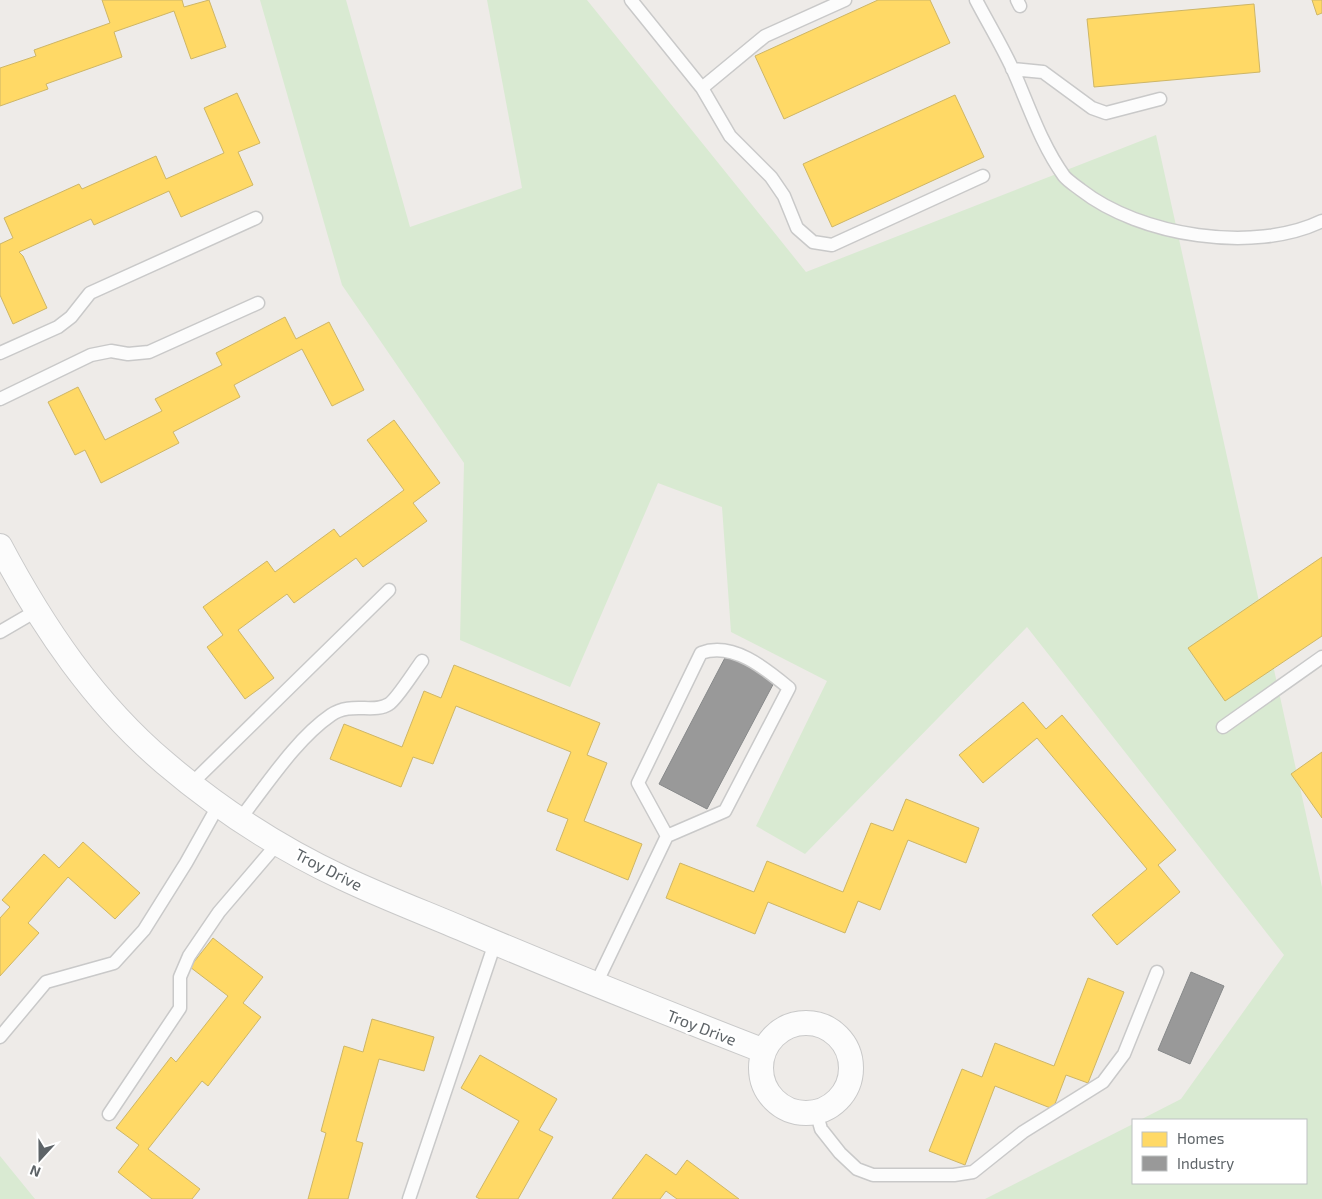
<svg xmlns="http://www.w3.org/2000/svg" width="1322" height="1199" font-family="'Exo 2',sans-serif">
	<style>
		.green { fill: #d9ead2 }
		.homes { fill: #ffd966; stroke: #ceb666 }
		.industry { fill: #999; stroke: #87898a }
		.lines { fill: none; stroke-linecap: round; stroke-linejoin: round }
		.service-casing { stroke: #c9c9c9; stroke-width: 15 }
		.minor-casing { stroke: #c9c9c9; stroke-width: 26 }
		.service { stroke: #fcfcfc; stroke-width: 12 }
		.minor { stroke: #fcfcfc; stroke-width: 24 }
		.labels { text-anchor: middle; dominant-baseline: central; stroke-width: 5; stroke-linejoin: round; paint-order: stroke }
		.street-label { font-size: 16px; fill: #5d6367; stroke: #fff }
	</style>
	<rect width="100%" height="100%" fill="#eeebe8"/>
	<path class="green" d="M260 0H346L410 227 522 188 487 0H587L806 272 1156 135 1322 887V1199H985L1133 1124V1183H1306V1120H1140L1181 1099 1284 955 1027 627 805 854 756 826 827 681 731 632 722 507 658 483 570 687 460 640 464 463 342 285Z
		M0 1156 35 1199H0Z"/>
	<path class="homes" d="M102 0H182L184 7 209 0 226 47 191 59 174 11 114 32 122 57 46 84 48 89 0 106V68L36 56 34 50 110 23Z
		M878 0H930L950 43 784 119 755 56Z
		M1312 0H1322V13L1317 15Z
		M1254 4 1260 72 1094 87 1087 19Z
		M237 93 260 143 238 152 253 185 181 217 169 191 94 225 91 219 19 252 23 256 47 308 13 324 0 295V244L13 238 4 218 79 184 82 189 156 156 166 179 224 153 204 108Z
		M955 95 984 157 832 227 803 164Z
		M285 317 296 339 329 322 364 390 332 406 302 349 234 385 240 397 173 432 179 443 101 483 85 450 75 455 48 402 78 387 105 440 162 411 155 399 222 365 216 353Z
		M394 420 440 483 413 503 427 521 363 567 356 558 294 603 287 594 238 630 274 678 245 699 207 647 223 635 203 607 267 561 275 572 334 529 340 537 404 490 367 440Z
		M1322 557V636L1225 701 1188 648Z
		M454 665 600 723 587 755 607 763 584 821 642 844 628 880 556 850 568 819 547 811 571 752 456 706 433 764 413 757 401 787 330 759 344 724 402 747 424 691 441 698Z
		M1023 702 1046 729 1062 715 1176 850 1158 865 1180 892 1117 945 1092 915 1147 869 1037 738 983 783 959 755Z
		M1322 752V818L1291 774Z
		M906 799 979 828 966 863 908 840 880 910 858 901 845 933 768 902 755 934 666 898 680 863 754 892 767 861 843 892 871 823 893 831Z
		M83 842 140 893 115 919 68 877 28 923 39 933 0 976V918L10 907 2 900 44 854 59 868Z
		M213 938 263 977 243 1003 261 1017 208 1086 202 1081 148 1149 200 1189 192 1199H152L118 1172 139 1145 116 1128 171 1057 176 1062 228 996 190 967Z
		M1088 978 1124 992 1088 1083 1066 1075 1053 1109 995 1086 965 1165 929 1151 962 1069 982 1077 995 1043 1054 1066Z
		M372 1019 434 1037 424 1071 379 1059 356 1141 363 1143 348 1199H308L326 1133 321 1131 344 1046 363 1052Z
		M480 1055 557 1099 539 1130 553 1137 518 1199H480L476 1197 519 1121 461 1088Z
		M646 1154 676 1175 687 1160 739 1199H677L666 1191 660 1199H612Z"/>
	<path class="industry" d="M728 652 777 677 707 809 659 784Z
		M1191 972 1224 986 1190 1064 1158 1050Z"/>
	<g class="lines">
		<defs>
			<path id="service" d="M631 0 702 88 730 136 771 177 784 196 797 228 813 242 832 245 983 176
				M976 0C988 23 1002 46 1013 70 1029 106 1041 144 1064 176 1068 181 1076 186 1081 190 1140 236 1254 254 1322 221
				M1017 0 1020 6
				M1012 69 1043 72 1092 108 1106 113 1160 99
				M702 88 765 36 845 0
				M0 353 58 327 71 317 90 293 256 218
				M0 399 91 355 111 351 128 354 149 352 258 303
				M0 632 36 611
				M1223 727 1322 657
				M191 784 389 590
				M240 819C266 786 296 739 331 715 351 701 374 714 389 704 397 699 415 670 422 661
				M595 986 667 836 725 811 789 688C766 669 733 641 701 653L638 783 667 836
				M0 1037 46 982 114 963 144 930 186 863 218 806
				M816 1111 821 1129 840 1153 857 1169 873 1175H954L973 1172 1023 1132 1103 1082 1124 1054 1157 972
				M109 1114 180 1008V977L189 956 219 912 278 843
				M409 1199 495 943"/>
			<path id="minor" d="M0 546C43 627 94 703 165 763 219 809 279 848 343 878 383 897 425 913 465 930 564 972 664 1012 764 1051
				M761 1068a45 45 0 1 1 90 0a45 45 0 1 1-90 0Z"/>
		</defs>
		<use href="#service" class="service-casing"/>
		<use href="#minor" class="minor-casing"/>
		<use href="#service" class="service"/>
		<use href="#minor" class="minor"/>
	</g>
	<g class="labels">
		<g class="street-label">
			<text transform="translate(329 869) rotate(27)">Troy Drive</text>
			<text transform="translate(702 1027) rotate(21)">Troy Drive</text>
		</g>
	</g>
	<rect x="1132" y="1119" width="175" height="65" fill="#ffffff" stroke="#bec1c2"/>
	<rect x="1142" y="1132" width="25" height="15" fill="#ffd966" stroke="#bec1c2"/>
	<text x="1177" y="1144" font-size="15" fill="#5d6367">Homes</text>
	<rect x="1142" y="1156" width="25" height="15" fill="#999999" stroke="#bec1c2"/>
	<text x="1177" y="1169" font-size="15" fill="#5d6367">Industry</text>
	<g transform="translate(40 1159) rotate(201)" stroke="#ffffff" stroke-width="4" paint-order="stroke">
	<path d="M0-4L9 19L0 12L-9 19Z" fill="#5d6367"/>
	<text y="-8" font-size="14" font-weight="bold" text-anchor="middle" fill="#5d6367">N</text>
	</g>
</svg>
